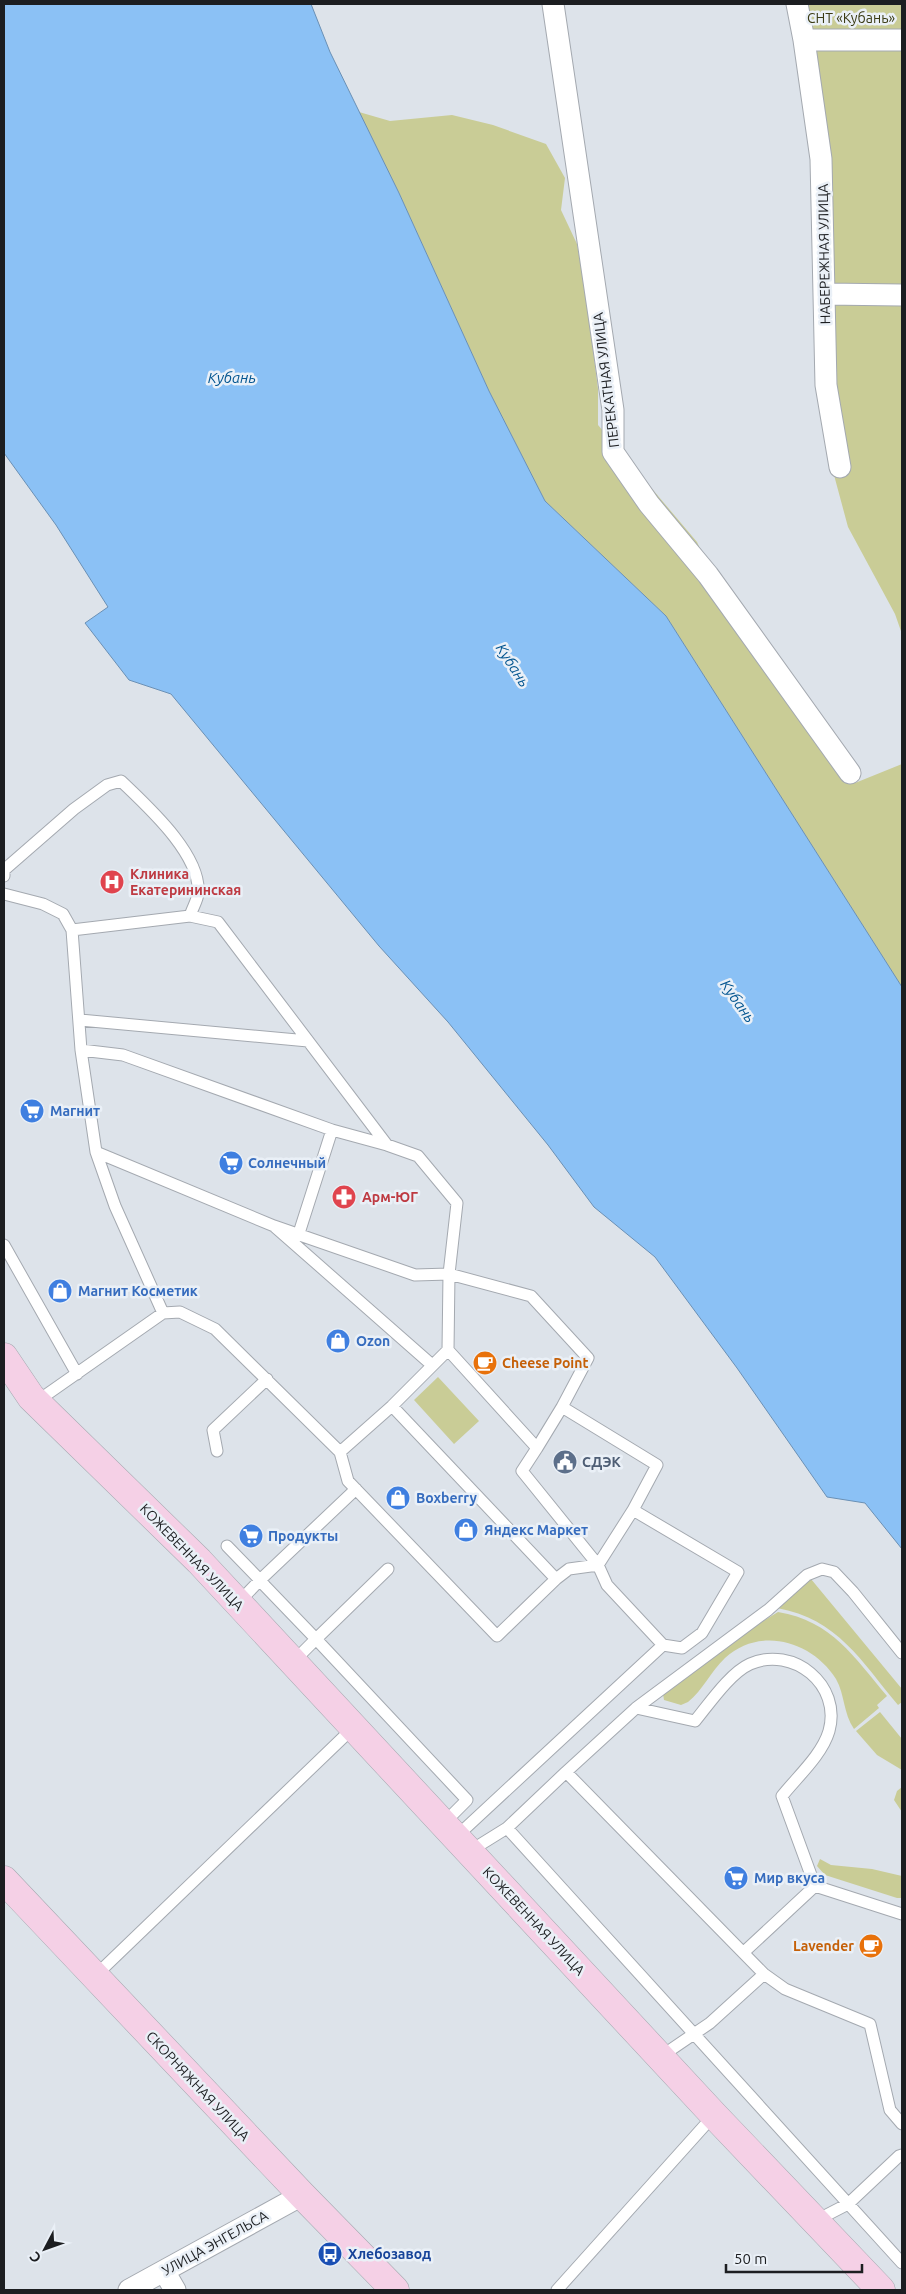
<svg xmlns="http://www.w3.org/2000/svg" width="906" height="2294" font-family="Ubuntu,sans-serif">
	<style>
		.green { fill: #c9cc96 }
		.water { fill: #8bc1f5; stroke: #6a90b5 }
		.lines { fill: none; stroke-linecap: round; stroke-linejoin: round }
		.lane-casing { stroke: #a4a9b0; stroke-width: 13 }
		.street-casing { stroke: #a4a9b0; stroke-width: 23 }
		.secondary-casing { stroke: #a4a9b0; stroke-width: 29 }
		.lane { stroke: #fff; stroke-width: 11 }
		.street { stroke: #fff; stroke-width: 21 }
		.secondary { stroke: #f5d0e6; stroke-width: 28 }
		.labels { text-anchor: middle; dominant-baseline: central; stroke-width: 5; stroke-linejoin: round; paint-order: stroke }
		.park-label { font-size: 14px; fill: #3a3b14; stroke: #eaf0f7 }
		.street-label { font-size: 14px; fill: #1c1e21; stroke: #eaf0f7 }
		.health-label { font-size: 14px; font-weight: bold; fill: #be3a42; stroke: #eaf0f7; text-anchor: start }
		.shop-label { font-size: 14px; font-weight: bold; fill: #366cbe; stroke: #eaf0f7; text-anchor: start }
		.food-label { font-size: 14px; font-weight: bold; fill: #c56008; stroke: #eaf0f7; text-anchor: start }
		.service-label { font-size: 14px; font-weight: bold; fill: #4e5e75; stroke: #eaf0f7; text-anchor: start }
		.transit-label { font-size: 14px; font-weight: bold; fill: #164399; stroke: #eaf0f7; text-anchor: start }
		.water-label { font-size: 15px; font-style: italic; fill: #035590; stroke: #eaf0f7 }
	</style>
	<rect width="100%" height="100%" fill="#dde3ea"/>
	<path class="green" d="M795 4H902V634L895 614 848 527 834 475 816 160Z
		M359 112 390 121 452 115 493 125 546 144 565 178 561 210 577 244 586 295 598 389V425L697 542 719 591 846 777 855 783 902 764V987L666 616 545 501 489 391 399 193Z
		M438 1377 479 1421 454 1444 414 1400Z
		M811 1579 902 1689V1702L898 1705C861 1661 838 1619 777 1608Z
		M778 1612C832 1621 854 1657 887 1696L877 1705 879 1708 854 1729C843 1713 845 1695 836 1679 812 1641 760 1626 725 1658 711 1671 703 1690 688 1702L681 1705 664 1700 663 1694 731 1641Z
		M880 1712 902 1739V1770L877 1755 856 1731Z
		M902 1787V1812L894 1800 897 1791Z
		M820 1859 831 1865 872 1869 902 1876V1898H897L825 1875 817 1866Z"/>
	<path class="water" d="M4 4H311L330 52 399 193 489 391 545 501 666 616 902 987V1549L865 1503 827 1497 737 1368 655 1257 594 1207 548 1145 448 1022 379 946 171 694 129 680 85 623 108 607 56 525 4 453Z"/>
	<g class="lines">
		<defs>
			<path id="lane" d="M4 876V870L74 809 107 785 121 781C147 806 202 855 198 894 197 901 192 909 190 916
				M4 894 43 904 63 914 72 930 81 1050 96 1152 115 1206 163 1313 36 1402
				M72 930 190 916 218 922 387 1145
				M80 1020 308 1041
				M81 1050 123 1055 332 1130 387 1145 418 1156 457 1203 449 1274 448 1350 392 1406 340 1452 215 1329 180 1312 163 1313
				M96 1152 274 1226 432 1365
				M274 1226 415 1275 449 1274 531 1296 588 1358 562 1407 657 1465 633 1510 738 1572 702 1633 682 1648 663 1645 607 1585 598 1565 522 1471 537 1448 448 1350
				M299 1233 332 1130
				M4 1245 77 1374
				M392 1406 556 1579 569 1569 598 1565 633 1510
				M537 1448 562 1407
				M217 1451 213 1430 267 1379
				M340 1452 348 1481 497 1636 556 1579
				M227 1546 260 1580 356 1489
				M388 1569 316 1639 467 1800 444 1823
				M238 1603 260 1580 265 1586 316 1639 293 1662
				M636 1708 768 1610 807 1575 822 1569 834 1572 853 1592 902 1653
				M566 1772 636 1708 695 1721C709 1704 730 1673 750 1664 793 1645 842 1685 829 1731 822 1755 797 1777 782 1796L815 1886 902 1914
				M507 1828 902 2263
				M457 1836 663 1645
				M470 1851 507 1828 566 1772 764 1974 785 1989 870 2024 890 2110 902 2124
				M744 1952 815 1886
				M95 1976 354 1727
				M660 2057 710 2023 764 1974
				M815 2221 848 2204 899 2156 902 2155
				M557 2290 714 2115"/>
			<path id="street" d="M553 4 613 410V452L649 504 708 575 850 773
				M797 4 804 40 821 159 826 385 840 467
				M804 40H902
				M825 294 902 295
				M164 2271 175 2290
				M129 2290 302 2195"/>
			<path id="secondary" d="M4 1357 31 1397 199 1561 714 2115 881 2290
				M4 1880 302 2195 395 2290"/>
		</defs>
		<use href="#lane" class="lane-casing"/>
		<use href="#street" class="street-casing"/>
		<use href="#secondary" class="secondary-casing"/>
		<use href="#lane" class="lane"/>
		<use href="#street" class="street"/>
		<use href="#secondary" class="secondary"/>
	</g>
	<defs>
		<symbol id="hospital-disc" viewBox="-11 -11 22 22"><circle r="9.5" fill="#e0444e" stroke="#eaf0f7"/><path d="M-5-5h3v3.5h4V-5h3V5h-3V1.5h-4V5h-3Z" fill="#fff"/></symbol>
		<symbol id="supermarket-disc" viewBox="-11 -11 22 22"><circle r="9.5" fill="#3f7fe0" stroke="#eaf0f7"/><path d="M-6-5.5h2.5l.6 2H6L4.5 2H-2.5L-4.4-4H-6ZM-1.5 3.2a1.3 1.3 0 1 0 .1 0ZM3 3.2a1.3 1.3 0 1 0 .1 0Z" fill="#fff"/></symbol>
		<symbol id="pharmacy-disc" viewBox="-11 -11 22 22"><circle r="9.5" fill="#e0444e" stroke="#eaf0f7"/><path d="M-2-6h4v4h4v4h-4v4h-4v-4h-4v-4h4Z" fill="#fff"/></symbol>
		<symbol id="shop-disc" viewBox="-11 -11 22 22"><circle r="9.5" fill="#3f7fe0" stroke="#eaf0f7"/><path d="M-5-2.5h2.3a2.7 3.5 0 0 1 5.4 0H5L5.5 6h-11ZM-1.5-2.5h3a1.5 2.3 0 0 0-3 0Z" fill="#fff"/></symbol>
		<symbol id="cafe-disc" viewBox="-11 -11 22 22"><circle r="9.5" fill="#e8710a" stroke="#eaf0f7"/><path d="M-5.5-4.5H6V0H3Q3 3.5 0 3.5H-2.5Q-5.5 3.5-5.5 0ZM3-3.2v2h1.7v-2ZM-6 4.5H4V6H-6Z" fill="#fff"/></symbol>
		<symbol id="civic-disc" viewBox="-11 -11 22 22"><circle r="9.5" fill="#5c6f8a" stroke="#eaf0f7"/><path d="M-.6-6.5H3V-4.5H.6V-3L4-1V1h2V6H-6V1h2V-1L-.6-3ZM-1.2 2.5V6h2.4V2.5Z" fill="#fff"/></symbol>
		<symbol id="bus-disc" viewBox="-11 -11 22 22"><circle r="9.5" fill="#1a4fb4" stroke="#eaf0f7"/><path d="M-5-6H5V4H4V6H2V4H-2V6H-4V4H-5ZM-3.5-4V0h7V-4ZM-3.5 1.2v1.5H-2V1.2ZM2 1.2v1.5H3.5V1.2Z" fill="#fff"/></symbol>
	</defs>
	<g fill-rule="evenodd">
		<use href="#hospital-disc" x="98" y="868" width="28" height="28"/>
		<use href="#supermarket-disc" x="18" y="1097" width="28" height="28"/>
		<use href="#supermarket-disc" x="217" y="1149" width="28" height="28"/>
		<use href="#pharmacy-disc" x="330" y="1183" width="28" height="28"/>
		<use href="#shop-disc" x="46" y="1277" width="28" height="28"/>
		<use href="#shop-disc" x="324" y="1327" width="28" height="28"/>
		<use href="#cafe-disc" x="471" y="1349" width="28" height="28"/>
		<use href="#civic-disc" x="551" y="1448" width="28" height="28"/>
		<use href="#shop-disc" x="384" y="1484" width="28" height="28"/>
		<use href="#shop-disc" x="452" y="1516" width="28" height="28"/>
		<use href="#supermarket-disc" x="237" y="1522" width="28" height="28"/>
		<use href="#supermarket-disc" x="722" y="1864" width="28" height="28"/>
		<use href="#cafe-disc" x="857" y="1932" width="28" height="28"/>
		<use href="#bus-disc" x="316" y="2240" width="28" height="28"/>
	</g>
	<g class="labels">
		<g class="park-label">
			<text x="851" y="18">СНТ «Кубань»</text>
		</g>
		<g class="street-label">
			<text transform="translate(824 254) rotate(-91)">НАБЕРЕЖНАЯ УЛИЦА</text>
			<text transform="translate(606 380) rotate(-97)">ПЕРЕКАТНАЯ УЛИЦА</text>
			<text transform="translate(192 1557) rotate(46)">КОЖЕВЕННАЯ УЛИЦА</text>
			<text transform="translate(534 1921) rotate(47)">КОЖЕВЕННАЯ УЛИЦА</text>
			<text transform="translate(198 2086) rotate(47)">СКОРНЯЖНАЯ УЛИЦА</text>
			<text transform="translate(215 2243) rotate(-29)">УЛИЦА ЭНГЕЛЬСА</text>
		</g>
		<g class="health-label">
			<text x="130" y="874">Клиника<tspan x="130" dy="16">Екатерининская</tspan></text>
			<text x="362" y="1197">Арм-ЮГ</text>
		</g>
		<g class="shop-label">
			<text x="50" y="1111">Магнит</text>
			<text x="248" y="1163">Солнечный</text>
			<text x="78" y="1291">Магнит Косметик</text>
			<text x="356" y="1341">Ozon</text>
			<text x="416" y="1498">Boxberry</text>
			<text x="484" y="1530">Яндекс Маркет</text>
			<text x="268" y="1536">Продукты</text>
			<text x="754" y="1878">Мир вкуса</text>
		</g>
		<g class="food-label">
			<text x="502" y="1363">Cheese Point</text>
			<text x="854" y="1946" text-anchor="end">Lavender</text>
		</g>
		<g class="service-label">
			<text x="582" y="1462">СДЭК</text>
		</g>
		<g class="transit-label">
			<text x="348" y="2254">Хлебозавод</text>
		</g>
		<g class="water-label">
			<text x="232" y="377">Кубань</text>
			<text transform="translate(513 665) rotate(57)">Кубань</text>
			<text transform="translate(738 1001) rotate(55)">Кубань</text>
		</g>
	</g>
	<rect width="906" height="2294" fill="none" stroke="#1c1e21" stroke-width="10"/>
	<g transform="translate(45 2249) rotate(229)" stroke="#eaf0f7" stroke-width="4" paint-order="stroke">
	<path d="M0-4L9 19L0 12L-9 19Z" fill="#1c1e21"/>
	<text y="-8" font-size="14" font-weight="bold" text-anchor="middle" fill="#1c1e21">С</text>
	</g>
	<path d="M726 2264v8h136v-8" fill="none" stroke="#1c1e21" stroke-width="2.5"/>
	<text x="734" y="2264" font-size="15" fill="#1c1e21" stroke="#eaf0f7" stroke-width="4" paint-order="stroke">50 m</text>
</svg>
